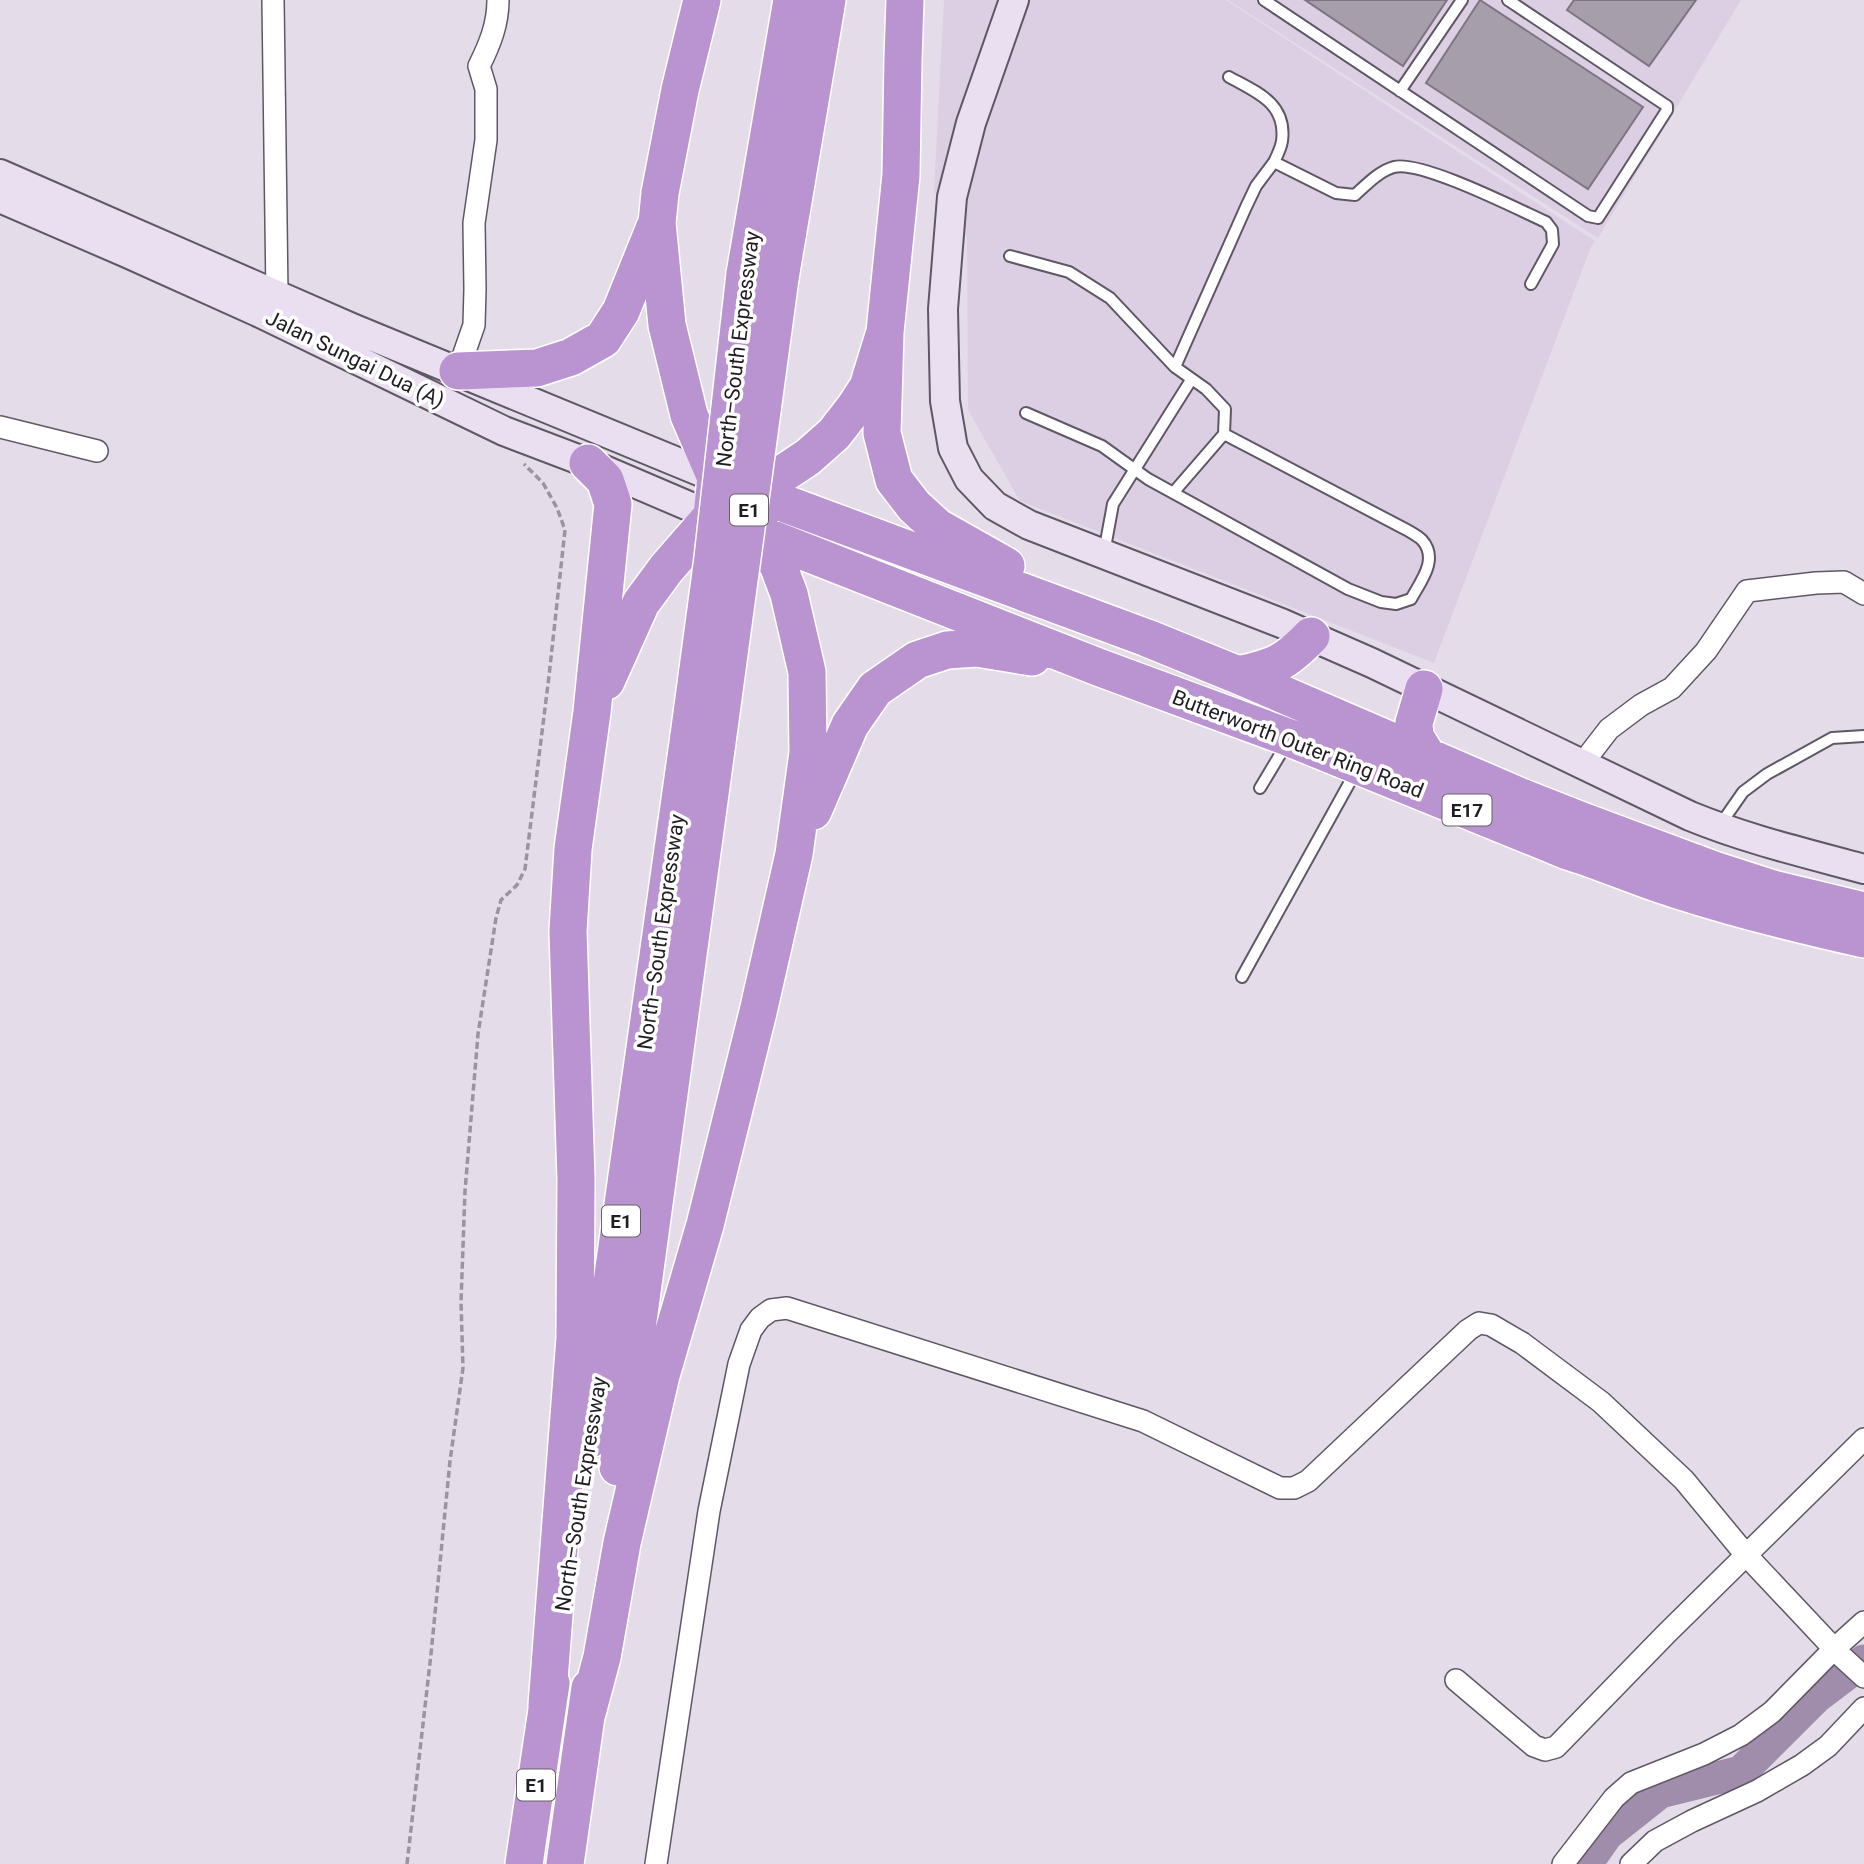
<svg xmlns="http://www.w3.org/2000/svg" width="1864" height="1864" font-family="Roboto,sans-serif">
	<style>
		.built { fill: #dccfe4 }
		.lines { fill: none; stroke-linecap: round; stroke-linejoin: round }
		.river { stroke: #a08dab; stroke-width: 33 }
		.building { fill: #a69eab; stroke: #7d7581; stroke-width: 2 }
		.lane-casing { stroke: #5f5864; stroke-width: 14 }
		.street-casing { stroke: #5f5864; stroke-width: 24 }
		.secondary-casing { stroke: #5f5864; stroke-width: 32 }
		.highway-casing { stroke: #fff; stroke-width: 40 }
		.path { stroke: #9b949f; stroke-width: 3.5; stroke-dasharray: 7 3.5; stroke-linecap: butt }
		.lane { stroke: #fff; stroke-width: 10 }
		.street { stroke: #fff; stroke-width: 21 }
		.secondary { stroke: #eadff1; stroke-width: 28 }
		.highway { stroke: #ba93d1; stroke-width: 37 }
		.highway-bridge-casing { stroke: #fff; stroke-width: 40; stroke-linecap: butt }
		.highway-bridge { stroke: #ba93d1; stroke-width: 37 }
		.labels { text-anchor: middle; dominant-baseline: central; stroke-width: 7; stroke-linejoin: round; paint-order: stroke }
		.shield { fill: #fff; stroke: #646265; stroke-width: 2 }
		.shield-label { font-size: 19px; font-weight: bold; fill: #211e23 }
		.street-label { font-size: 21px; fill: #211e23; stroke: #fff }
	</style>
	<rect width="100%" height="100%" fill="#e5dcea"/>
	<path class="built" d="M944 0H1226L1595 241 1590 249 1434 663 1020 501 968 410 967 237 934 191Z
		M1228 0H1741L1598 238Z"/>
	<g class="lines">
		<path class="river" d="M1586 1864 1607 1834 1660 1792 1741 1772 1816 1697 1864 1661"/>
	</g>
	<path class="building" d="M1305 0H1447L1403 66Z
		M1480 0 1643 107 1588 189 1426 83Z
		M1574 0H1696L1649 66 1567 10Z"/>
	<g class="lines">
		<defs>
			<path id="lane" d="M1264 0 1588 216 1598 218 1667 110V106L1508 0
				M1229 77C1256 92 1287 103 1282 141 1281 148 1277 156 1274 162
				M1400 91 1462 0
				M1010 256 1069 272 1110 298 1175 367 1206 389 1225 409 1224 434 1407 530C1412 533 1418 536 1422 540 1439 559 1421 581 1411 599L1396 604 1381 602 1348 589 1148 479 1102 446 1026 413
				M1175 367 1246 207 1256 186 1274 162 1336 193 1355 195C1366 185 1379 171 1394 167 1421 160 1517 209 1546 222L1552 230 1553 244 1531 284
				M1173 493 1224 434
				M1104 553 1113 504 1191 380
				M1260 788 1287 743
				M1720 825 1743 792 1767 774 1832 738 1864 736
				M1242 977 1356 771"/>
			<path id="street" d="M273 0 277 295
				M458 371 474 325 475 289 474 223 486 140V89L479 66C490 44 498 24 498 0
				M0 427 97 451
				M1582 764 1609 729 1641 705 1672 688 1706 651 1747 591 1816 583 1844 582 1864 594
				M1456 1680 1534 1746 1545 1750 1556 1747 1666 1634 1864 1439
				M656 1864 709 1511 739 1364 751 1330 760 1318 771 1310 787 1308 1143 1421 1280 1488H1294L1308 1481 1468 1330 1479 1323 1491 1325 1522 1343 1601 1402 1684 1480 1746 1555 1840 1655 1864 1677
				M1563 1864 1614 1798 1631 1783 1704 1754 1741 1735 1772 1712 1834 1649 1864 1622
				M1631 1864 1655 1841 1692 1821 1757 1791 1802 1765 1828 1746 1864 1708"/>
			<path id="secondary" d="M1014 0 971 123 952 197 943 309 945 401 953 448 969 479 995 506 1029 525 1281 623 1372 663 1690 816C1746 839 1805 853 1864 869
				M0 174 352 328 716 478
				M0 198 127 253 258 312 504 431 588 463 712 516"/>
			<path id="highway" d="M905 0 903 59 901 175 885 332 882 433 894 480 914 506 937 527 1006 566
				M745 274 792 0
				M780 278 827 0
				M458 371 537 368 571 357 603 339 621 311 655 227
				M740 487 1147 638 1238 675 1521 797 1582 821 1714 870 1773 889 1864 911
				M752 531 1098 667 1290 738 1568 851C1604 862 1639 878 1675 889 1737 909 1801 925 1864 939
				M1238 675C1275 667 1285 663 1311 636
				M606 681 641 603 666 569 712 516 716 478 689 415 667 325 657 223 660 193 680 90 702 0
				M1424 689 1414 723 1415 737 1427 756
				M813 811 850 725 875 689 917 660 947 650 977 648 1032 657
				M590 1439 689 736
				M618 1467 717 742
				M547 1706 575 1338 576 1179 568 931 573 849 592 712 613 504 605 480 588 463
				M587 1713 602 1657 622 1543 661 1375 705 1225 758 1012 794 854 808 753 807 672 789 594 778 565 757 533 763 496 775 479 808 457 834 434 855 407 868 387 885 332
				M524 1864 551 1683
				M565 1864 590 1688"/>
		</defs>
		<use href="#lane" class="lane-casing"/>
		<use href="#street" class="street-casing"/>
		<use href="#secondary" class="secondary-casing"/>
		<use href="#highway" class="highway-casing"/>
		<path class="path" d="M407 1864 431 1654 450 1461 463 1368 461 1302 465 1191 478 1034 496 918 501 900 517 885 525 869 549 676 565 530 557 508 543 483 524 464"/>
		<use href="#lane" class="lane"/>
		<use href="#street" class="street"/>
		<use href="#secondary" class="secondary"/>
		<use href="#highway" class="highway"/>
		<defs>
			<path id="highway-bridge" d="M689 736 713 558 745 274
				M717 742 780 278"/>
		</defs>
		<use href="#highway-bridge" class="highway-bridge-casing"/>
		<use href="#highway-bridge" class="highway-bridge"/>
	</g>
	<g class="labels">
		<g class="shield">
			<rect x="730" y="494.5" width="38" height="31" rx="5"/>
			<rect x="1442.5" y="794.5" width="49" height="31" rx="5"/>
			<rect x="602" y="1205.5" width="38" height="31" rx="5"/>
			<rect x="517" y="1769.5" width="38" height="31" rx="5"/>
		</g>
		<g class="shield-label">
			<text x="749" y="510">E1</text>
			<text x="1467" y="810">E17</text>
			<text x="621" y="1221">E1</text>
			<text x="536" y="1785">E1</text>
		</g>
		<g class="street-label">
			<text transform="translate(738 349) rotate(-83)">North–South Expressway</text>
			<text transform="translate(355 359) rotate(26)">Jalan Sungai Dua (A)</text>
			<text transform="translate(1298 744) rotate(21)">Butterworth Outer Ring Road</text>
			<text transform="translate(661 932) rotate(-82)">North–South Expressway</text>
			<text transform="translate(581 1494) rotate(-81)">North–South Expressway</text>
		</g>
	</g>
</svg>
